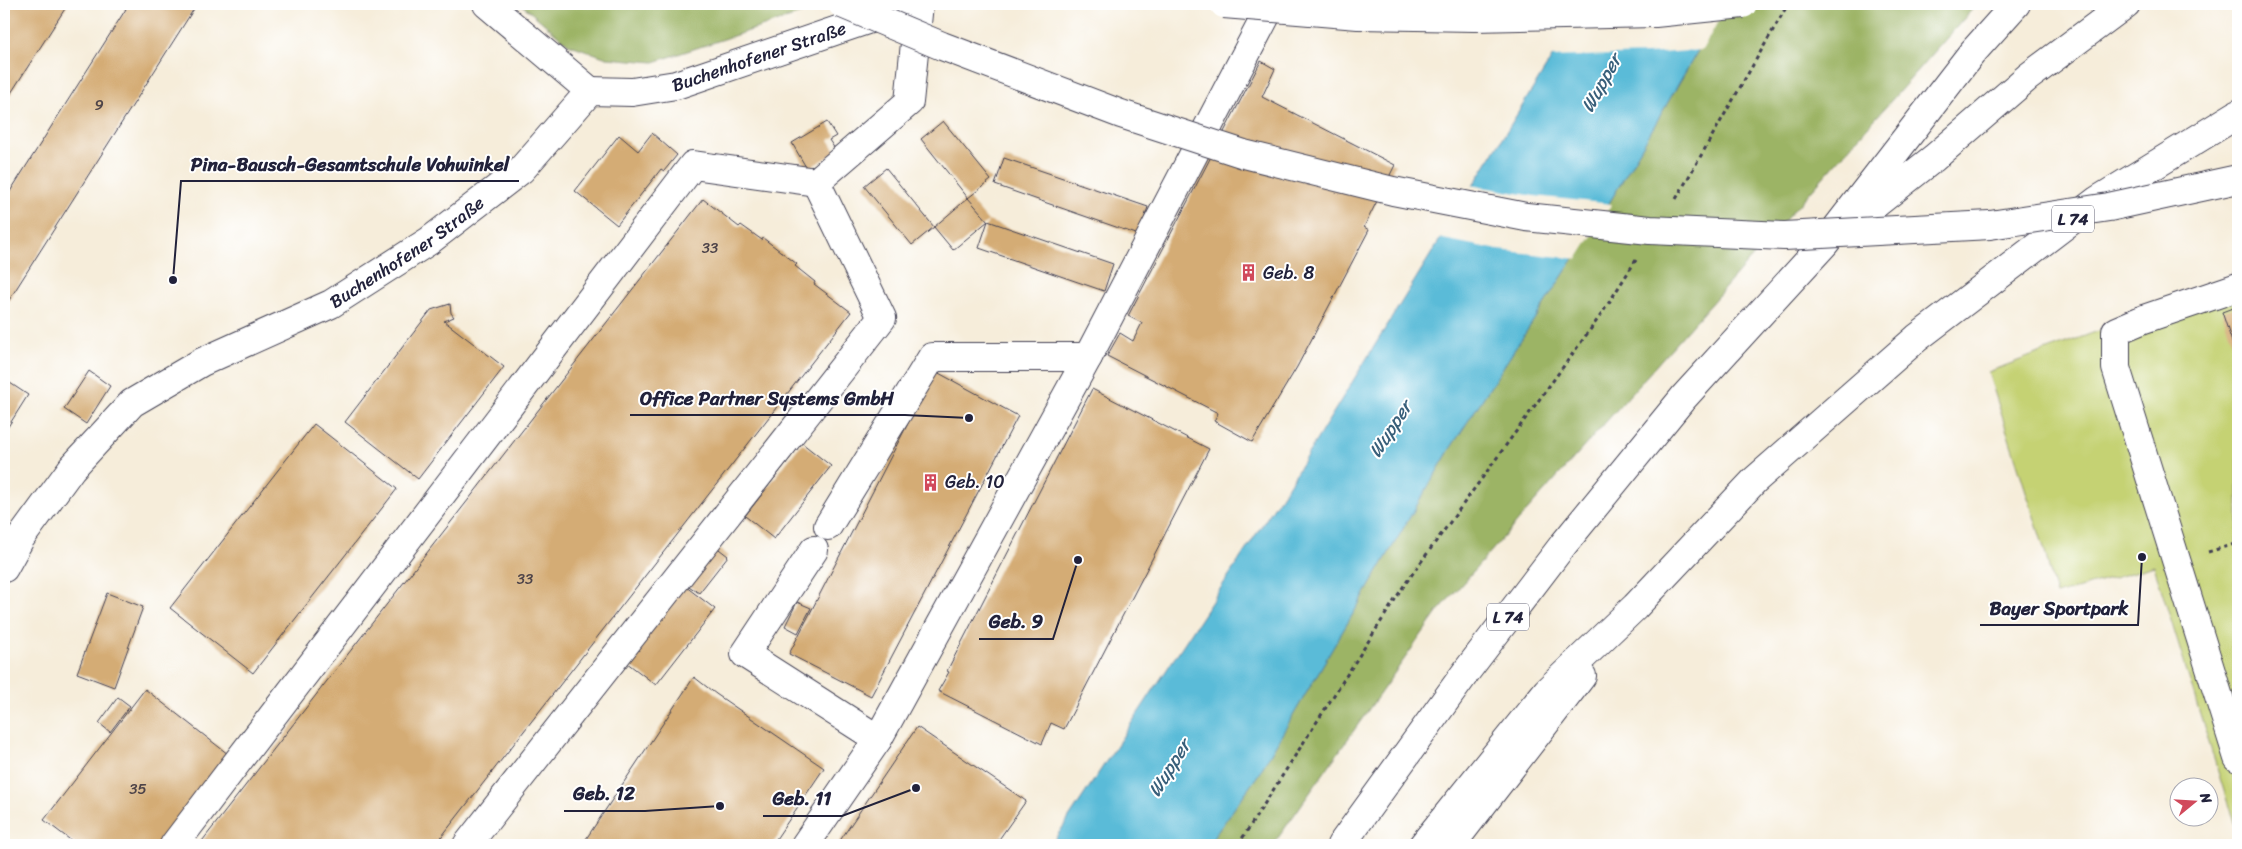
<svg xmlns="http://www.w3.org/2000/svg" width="2242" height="849" font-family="Sriracha,sans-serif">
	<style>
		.green { fill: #c5d273; stroke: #747a57 }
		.forest { fill: #9cb465; stroke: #5f6b50 }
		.water { fill: #5abbd8; stroke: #3e6e8a }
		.pier { fill: #f6edda }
		.building { fill: #d4ac74 }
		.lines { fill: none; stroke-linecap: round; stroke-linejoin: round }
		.minor-casing { stroke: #424053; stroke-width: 30 }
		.highway-casing { stroke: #424053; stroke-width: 30 }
		.path { stroke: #424053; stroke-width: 3; stroke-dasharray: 4 4; stroke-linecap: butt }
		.minor { stroke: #fff; stroke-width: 28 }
		.highway { stroke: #fff; stroke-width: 28 }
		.highway-bridge-casing { stroke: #424053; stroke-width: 30; stroke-linecap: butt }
		.highway-bridge { stroke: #fff; stroke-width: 28 }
		.labels { text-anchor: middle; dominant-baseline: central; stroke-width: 4; stroke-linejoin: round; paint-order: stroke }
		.number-label { font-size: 15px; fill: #4e4449 }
		.shield { fill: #fff; stroke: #646476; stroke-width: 1 }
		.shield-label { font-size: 16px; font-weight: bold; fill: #22223b }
		.street-label { font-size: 18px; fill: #22223b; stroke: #fff }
		.poi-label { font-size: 18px; fill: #22223b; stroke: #fff; text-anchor: start }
		.water-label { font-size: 19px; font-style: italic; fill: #385f7a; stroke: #fff }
		.leader { fill: none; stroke: #22223b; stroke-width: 2 }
		.callout-dot { fill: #22223b; stroke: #fff; stroke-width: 2 }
		.callout-label { font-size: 19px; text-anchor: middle; font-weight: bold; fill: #22223b; stroke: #fff; stroke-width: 4; stroke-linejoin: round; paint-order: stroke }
	</style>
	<rect width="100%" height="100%" fill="#fff"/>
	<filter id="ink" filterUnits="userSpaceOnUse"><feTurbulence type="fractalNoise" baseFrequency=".02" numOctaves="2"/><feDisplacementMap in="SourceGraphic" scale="10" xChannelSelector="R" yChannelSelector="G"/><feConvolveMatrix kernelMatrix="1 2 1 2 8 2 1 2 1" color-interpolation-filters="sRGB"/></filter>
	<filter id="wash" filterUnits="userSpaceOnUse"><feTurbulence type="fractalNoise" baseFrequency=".0096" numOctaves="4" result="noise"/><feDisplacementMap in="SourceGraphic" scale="20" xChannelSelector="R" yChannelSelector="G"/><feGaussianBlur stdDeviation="1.12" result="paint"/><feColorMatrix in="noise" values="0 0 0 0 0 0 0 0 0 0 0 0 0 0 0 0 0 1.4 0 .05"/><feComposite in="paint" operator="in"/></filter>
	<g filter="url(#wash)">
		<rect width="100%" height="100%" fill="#f6edda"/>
		<path class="green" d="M2238 279V836L2154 566 2056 595 2044 548 1988 372Z"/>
		<path class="forest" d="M521 4H831L654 62 607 58 568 44Z
			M1725 4H1977L1439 610 1273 845H1208L1258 775 1450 449 1604 212Z"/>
		<path class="water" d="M1585 4H1725L1604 212 1450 449 1258 775 1208 845H1051L1290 483Z"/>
		<path class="pier" d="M1582 4 1727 5 1702 50 1647 54 1550 57Z
			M1471 185 1534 196 1612 204 1577 259 1499 250 1438 238Z"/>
		<g id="blocks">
			<path class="building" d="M4 4H68L4 104Z
				M118 4H197L4 308V201L126 9Z
				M1261 61 1275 69 1262 97 1395 165 1364 227 1369 230 1297 367 1252 442 1214 421 1218 413 1107 356 1120 333 1133 341 1142 323 1128 316Z
				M943 121 991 180 968 198 921 139Z
				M827 122 836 136 829 140 837 152 807 169 792 143Z
				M652 133 677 155 664 171 661 169 617 225 575 191 619 135 638 151Z
				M1004 158 1148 207 1139 235 995 185Z
				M886 168 934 227 968 198 988 221 953 250 934 227 912 245 864 186Z
				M703 199 739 227 741 225 762 240 763 238 797 264 795 266 815 282 814 284 851 312 435 845H199Z
				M988 221 1113 264 1104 291 979 248Z
				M450 304 451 313 454 317 444 321 504 367 418 479 345 422 431 310Z
				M2238 306V360L2222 312Z
				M89 371 110 386 86 424 64 409Z
				M935 371 1018 416 871 696 789 654Z
				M4 379 28 395 4 433Z
				M1092 389 1209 449 1064 729 1051 723 1042 744 938 691 949 672 947 671Z
				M314 424 397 489 253 673 170 608Z
				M802 443 831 466 774 539 745 516Z
				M715 546 728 556 699 593 686 584Z
				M681 583 715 609 656 685 622 659Z
				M107 593 143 607 114 687 77 673Z
				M797 602 811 608 798 633 785 626Z
				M694 677 716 694 824 768 772 845H582Z
				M145 689 233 758 165 845H77L44 820Z
				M118 697 130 706 110 732 99 723Z
				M917 727 1026 801 995 845H837Z"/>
		</g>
	</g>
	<g filter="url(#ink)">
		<use href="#blocks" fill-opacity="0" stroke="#424053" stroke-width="1"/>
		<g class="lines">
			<defs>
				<g id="minor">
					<path d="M487 4 590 91"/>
					<path d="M2238 287 2144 319 2116 331V368L2238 758"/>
					<path d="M828 526 932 357H1088"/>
					<path d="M814 550 745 654 878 739"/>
					<path id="s1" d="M4 568 20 539 72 468 132 403 202 362 331 304 429 241 521 170 590 91 632 92 676 85 914 4"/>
					<path d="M174 845 693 165 816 182 909 102 919 4"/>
					<path d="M467 845 882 318 816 182"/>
					<path d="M805 845 878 739 1088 357 1272 4"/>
				</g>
				<path id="highway" d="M1858 218 1934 158 2028 77 2126 4
					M1341 845 1466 672 1563 545 1684 397 1825 243 1972 53 2016 4
					M1423 845 1547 691 1635 607 1755 480 1917 338 2098 200 2238 114
					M1451 845 1582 676"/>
			</defs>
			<use href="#minor" class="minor-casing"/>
			<use href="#highway" class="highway-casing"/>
			<path class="path" d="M1676 199 1788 4
				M2208 552 2238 543
				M1238 845 1405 584 1603 312 1636 260"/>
			<use href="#minor" class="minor"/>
			<use href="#highway" class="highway"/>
			<defs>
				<path id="highway-bridge" d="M842 4 942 46 1121 114 1244 154 1393 191 1526 217 1650 230 1784 236 1990 225 2109 207 2238 179
					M1224 4 1358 15 1474 17 1655 13 1743 4"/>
			</defs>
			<use href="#highway-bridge" class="highway-bridge-casing"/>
			<use href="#highway-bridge" class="highway-bridge"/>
		</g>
	</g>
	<defs>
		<symbol id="building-bare" viewBox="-9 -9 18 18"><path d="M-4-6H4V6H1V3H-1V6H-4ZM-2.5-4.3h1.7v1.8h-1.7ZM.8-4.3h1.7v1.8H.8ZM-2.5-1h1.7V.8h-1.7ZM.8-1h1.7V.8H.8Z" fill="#d1495b" stroke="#fff" stroke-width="2.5" paint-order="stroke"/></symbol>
	</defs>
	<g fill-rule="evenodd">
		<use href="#building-bare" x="1236" y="260" width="25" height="25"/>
		<use href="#building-bare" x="918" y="470" width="25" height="25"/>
	</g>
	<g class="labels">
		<g class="number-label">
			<text x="99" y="105">9</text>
			<text x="710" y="248">33</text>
			<text x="525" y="579">33</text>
			<text x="138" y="789">35</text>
		</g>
		<g class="shield">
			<rect x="2052" y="205.5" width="42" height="27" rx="4"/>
			<rect x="1487" y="603.5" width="42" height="27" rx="4"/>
		</g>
		<g class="shield-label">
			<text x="2073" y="219">L 74</text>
			<text x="1508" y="617">L 74</text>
		</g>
		<g class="street-label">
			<text stroke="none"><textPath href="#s1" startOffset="944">Buchenhofener Straße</textPath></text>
			<text stroke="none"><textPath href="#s1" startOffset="524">Buchenhofener Straße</textPath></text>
		</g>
		<g class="poi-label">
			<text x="1263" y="273">Geb. 8</text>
			<text x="945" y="482">Geb. 10</text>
		</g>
		<g class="water-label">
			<text transform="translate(1601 83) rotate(-61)">Wupper</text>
			<text transform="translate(1390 429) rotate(-57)">Wupper</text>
			<text transform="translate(1169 768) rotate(-58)">Wupper</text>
		</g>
	</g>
	<path class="leader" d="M173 280L181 181H519M969 418L905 415H630M2142 557L2138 625H1980M1078 560L1053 639H979M720 806L645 811H564M916 788L842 816H763"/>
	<g class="callout-dot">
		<circle cx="173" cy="280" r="5"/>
		<circle cx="969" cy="418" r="5"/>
		<circle cx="2142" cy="557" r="5"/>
		<circle cx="1078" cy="560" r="5"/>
		<circle cx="720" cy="806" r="5"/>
		<circle cx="916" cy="788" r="5"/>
	</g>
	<g class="callout-label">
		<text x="350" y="171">Pina-Bausch-Gesamtschule Vohwinkel</text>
		<text x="767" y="405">Office Partner Systems GmbH</text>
		<text x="2059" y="615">Bayer Sportpark</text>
		<text x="1016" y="628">Geb. 9</text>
		<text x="604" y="800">Geb. 12</text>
		<text x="802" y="805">Geb. 11</text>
	</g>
	<rect width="2242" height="849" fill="none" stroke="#fff" stroke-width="20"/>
	<g transform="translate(2194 802) rotate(72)"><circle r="24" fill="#ffffff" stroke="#a7a7b1"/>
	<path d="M0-4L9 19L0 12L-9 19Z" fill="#d1495b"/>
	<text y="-8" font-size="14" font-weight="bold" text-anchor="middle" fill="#22223b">N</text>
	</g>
</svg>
